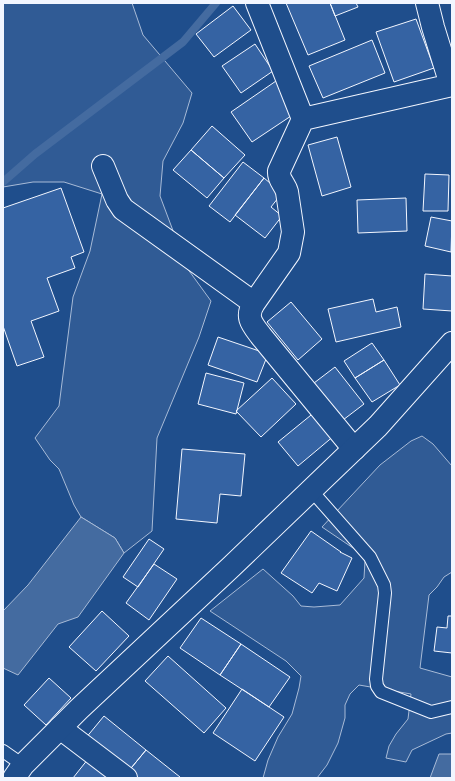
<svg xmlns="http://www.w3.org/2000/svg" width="455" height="781" font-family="'Titillium Web',sans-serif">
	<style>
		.built { fill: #305b95; stroke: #a8bbd7 }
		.water { fill: #446ba0; stroke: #a8bbd7 }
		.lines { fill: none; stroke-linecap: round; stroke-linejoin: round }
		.stream { stroke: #446ba0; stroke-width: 8 }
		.building { fill: #3563a3; stroke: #f2f6ff }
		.service-casing { stroke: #f2f6ff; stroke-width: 14 }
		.minor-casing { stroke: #f2f6ff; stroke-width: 24 }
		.tertiary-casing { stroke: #f2f6ff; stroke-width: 24 }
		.service { stroke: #1f4e8c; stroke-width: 12 }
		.minor { stroke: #1f4e8c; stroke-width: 22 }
		.tertiary { stroke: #1f4e8c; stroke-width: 22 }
	</style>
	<rect width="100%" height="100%" fill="#1f4e8c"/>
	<path class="built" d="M3 3H132L143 35 192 93 183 123 163 161 160 196 187 268 211 301 199 337 157 438 152 531 124 553 115 538 81 517 74 505 59 469 50 460 35 438 59 406 73 297 90 251 102 194 64 182H33L3 187Z
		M422 436 433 444 452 466V572L444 577 437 587 429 595 420 668 452 677V733L446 734 412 750 406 762 386 758 389 746 396 734 408 719 411 694 359 685 350 694 345 705V718L338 743 327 765 317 778H263L268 760 278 737 292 714 299 688 301 676 286 661 210 611 263 569 293 596 301 606 314 607 340 605 364 578 365 561 356 550 322 527 380 465 411 441Z"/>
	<path class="water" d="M81 517 115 538 124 553 78 617 58 624 18 675 3 668V611L28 585Z
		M439 754H452V778H430Z"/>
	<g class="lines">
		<path class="stream" d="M3 182 35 154 183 42 216 3"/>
	</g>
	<path class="building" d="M286 3H330L345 40 308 55Z
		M330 3H356L358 7 335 16Z
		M233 6 251 30 214 57 196 34Z
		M416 19 434 68 394 82 376 32Z
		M372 40 385 73 323 98 309 66Z
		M255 44 273 71 241 93 222 66Z
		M276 81 297 112 252 142 231 112Z
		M212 126 245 155 224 178 191 150Z
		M337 137 351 187 322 196 308 145Z
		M191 150 224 178 207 198 173 170Z
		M243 162 264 178 230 222 209 206Z
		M425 174 449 175 448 211H423Z
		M264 178 282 193 271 207 282 216 265 238 235 215Z
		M61 188 84 252 71 257 75 268 47 278 59 311 31 321 44 357 17 366 3 326V208Z
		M406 198 407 231 358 233 357 200Z
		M431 217 452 221 451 252 425 246Z
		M425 274 452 276V311L423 309Z
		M373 299 376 312 397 307 401 327 336 342 328 309Z
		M291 302 322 339 298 360 267 322Z
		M218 337 268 354 257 382 208 365Z
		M372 343 384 360 355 378 344 361Z
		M384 360 400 385 372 402 355 378Z
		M335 367 364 404 343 420 314 383Z
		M206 373 244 383 236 414 198 404Z
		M272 378 296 404 261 437 236 411Z
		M316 411 335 435 298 466 278 442Z
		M182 449 245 454 241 496 220 494 217 523 176 519Z
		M311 531 341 552H340L352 558 337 591 319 583 312 593 281 573Z
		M149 539 164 549 138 587 123 577Z
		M154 564 177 579 149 620 126 603Z
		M102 611 129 636 96 671 69 647Z
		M448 616H452V653L434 651 437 627 447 628Z
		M201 618 241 644 220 675 180 648Z
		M241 644 290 677 269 707 220 675Z
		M168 656 226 708 204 733 145 681Z
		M49 678 71 698 46 725 24 705Z
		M242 689 284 717 255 761 213 733Z
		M104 716 146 750 127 773 85 739Z
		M146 750 180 777V778H133L127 773Z
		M92 754 123 778H73Z"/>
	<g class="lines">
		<defs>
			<path id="service" d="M311 490 370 557 384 585 385 593 376 679 377 686 381 692 431 712 452 707
				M3 751 23 765"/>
			<path id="minor" d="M257 3 303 119 279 171C278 180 285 184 287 192L293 232 289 253 254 303C245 317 252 324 261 336L354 449
				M427 3 433 27 451 85
				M303 119 452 85
				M103 166 117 200 123 209 254 303
				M60 728 126 778"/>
			<path id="tertiary" d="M14 778 23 765 79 709 231 567 378 426 452 343"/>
		</defs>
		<use href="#service" class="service-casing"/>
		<use href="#minor" class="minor-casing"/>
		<use href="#tertiary" class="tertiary-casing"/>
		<use href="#service" class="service"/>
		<use href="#minor" class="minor"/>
		<use href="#tertiary" class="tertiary"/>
	</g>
	<rect width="455" height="781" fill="none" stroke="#f2f6ff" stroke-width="8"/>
</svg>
